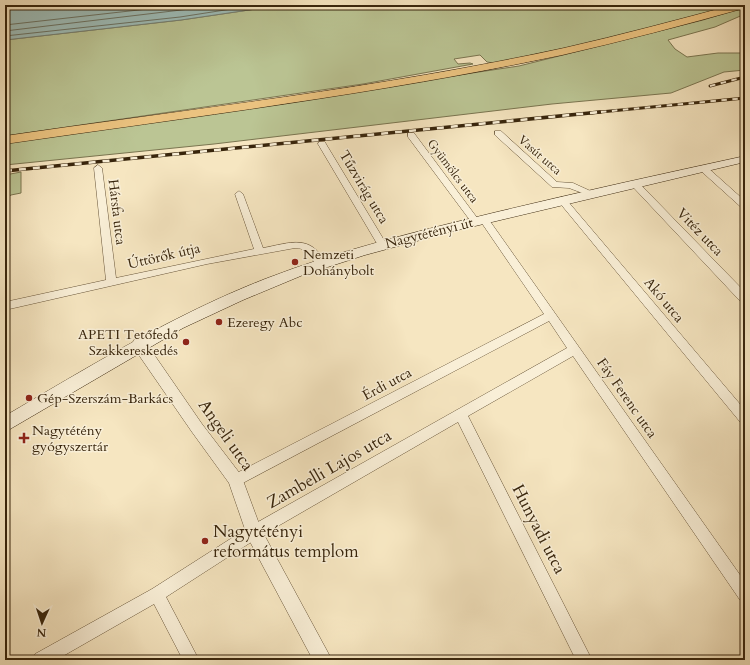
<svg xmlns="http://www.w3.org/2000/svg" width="750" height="665" font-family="Cardo,serif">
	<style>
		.green { fill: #bbc594; stroke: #7a7550 }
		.water { fill: #9ebeba; stroke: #758174 }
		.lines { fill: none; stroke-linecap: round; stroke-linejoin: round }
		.shore { stroke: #6b7263; stroke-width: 1 }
		.minor-casing { stroke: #685539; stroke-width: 1 }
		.tertiary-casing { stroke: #685539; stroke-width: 1 }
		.secondary-casing { stroke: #38250c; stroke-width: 1 }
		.primary-casing { stroke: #38250c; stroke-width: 1 }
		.minor { fill: #f9efd7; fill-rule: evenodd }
		.tertiary { fill: #f9efd7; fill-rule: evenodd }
		.secondary { fill: #f9efd7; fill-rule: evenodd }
		.primary { fill: #ebc380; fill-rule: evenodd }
		.rail-far1-casing { stroke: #38250c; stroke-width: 3 }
		.rail-casing { stroke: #38250c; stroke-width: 3.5 }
		.rail-far1 { stroke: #f9efd7; stroke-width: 2; stroke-dasharray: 5.5; stroke-linecap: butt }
		.rail { stroke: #f9efd7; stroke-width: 2.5; stroke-dasharray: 7; stroke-linecap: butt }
		.poi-dot { fill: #8f2418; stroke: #f9efd7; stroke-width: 1.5 }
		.labels { text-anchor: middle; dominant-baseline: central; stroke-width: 3; stroke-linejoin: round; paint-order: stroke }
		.far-street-label { font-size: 12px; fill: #38250c; stroke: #f9efd7 }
		.street-label { font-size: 14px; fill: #38250c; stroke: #f9efd7 }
		.poi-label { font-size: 14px; fill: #38250c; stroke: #f9efd7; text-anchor: start }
		.near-street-label { font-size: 17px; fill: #38250c; stroke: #f9efd7 }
		.near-poi-label { font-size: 17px; fill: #38250c; stroke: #f9efd7; text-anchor: start }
	</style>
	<rect width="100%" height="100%" fill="#f6e6c1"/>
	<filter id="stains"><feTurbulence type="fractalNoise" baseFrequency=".005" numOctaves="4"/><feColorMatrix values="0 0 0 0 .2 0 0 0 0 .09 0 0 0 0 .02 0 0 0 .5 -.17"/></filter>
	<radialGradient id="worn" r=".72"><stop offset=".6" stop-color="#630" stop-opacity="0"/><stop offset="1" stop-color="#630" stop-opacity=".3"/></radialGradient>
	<path class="green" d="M283 5H737L637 33 494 63 487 62 480 55 454 59 458 64 470 63 473 64 363 84 5 136V40L181 20Z
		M745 7V14L715 27 668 40 675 49 687 57 718 53H745V70L724 72 671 93 552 104 214 144 5 165V143L519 66 703 20Z
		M21 172V193L11 195 5 199V175Z"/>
	<path class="water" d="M5 5H283L181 20 5 40Z"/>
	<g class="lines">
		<path class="shore" d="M5 25 183 5
			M5 31 223 5
			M5 36 180 17 257 5"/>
		<defs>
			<path id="minor" d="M495 131H501L557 182 573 183 597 194 593 197 569 188 552 187 495 135Z
				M408 133H414L478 219V223H472L408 137Z
				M319 142H325L326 144 387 245 385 247H379L318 144Z
				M98 165 102 168 116 278 254 249 235 194 239 191 243 194 263 248C290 243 311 233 326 264L321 267C310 264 313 248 295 248L207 264 5 310V302L106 280 94 168Z
				M704 166 707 167 745 201V209L742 208 701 171V167Z
				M635 181 638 182 745 292V303L741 302 632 186V182Z
				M562 197 565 198 745 410V424L741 423 559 202 557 200Z
				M484 216 487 217 745 582V602L740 600 573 356 468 416 592 660H576L458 422 259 537 166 597 199 660H183L154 604 56 660H33L35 654 152 589 249 527 567 348 549 321 241 484 236 486 231 484 229 480 231 476 544 314 479 219Z"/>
			<path id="tertiary" d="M139 339 144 340 202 424 241 475 261 529 332 660H313L248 538 229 483 192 432 134 348 132 344 134 340Z"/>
			<path id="secondary" d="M745 156V162L454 231 365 255 303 275 243 300 183 328 5 432V416C89 367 173 315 265 279 340 250 419 231 497 212 580 192 662 174 745 156Z"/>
			<path id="primary" d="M733 5H745V8C684 25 623 41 562 55 378 94 191 117 5 144V136C191 109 380 88 564 48 621 35 677 20 733 5Z"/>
		</defs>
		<use href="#minor" class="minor-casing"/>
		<use href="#tertiary" class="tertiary-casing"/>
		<use href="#secondary" class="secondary-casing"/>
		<use href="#primary" class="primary-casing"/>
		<use href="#minor" class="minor"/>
		<use href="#tertiary" class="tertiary"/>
		<use href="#secondary" class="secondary"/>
		<use href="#primary" class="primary"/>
		<defs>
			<path id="rail-far1" d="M710 86 745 77
				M590 113 745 98"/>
			<path id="rail" d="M5 171 600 112"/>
		</defs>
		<use href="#rail-far1" class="rail-far1-casing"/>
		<use href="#rail" class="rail-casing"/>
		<use href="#rail-far1" class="rail-far1"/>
		<use href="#rail" class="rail"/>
	</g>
	<g class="poi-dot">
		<circle cx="295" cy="262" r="4"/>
		<circle cx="219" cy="322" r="4"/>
		<circle cx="186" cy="342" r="4"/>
		<circle cx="29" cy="398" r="4"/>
		<path d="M22 432h4v4h4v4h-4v4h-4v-4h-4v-4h4z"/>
		<circle cx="205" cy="541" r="4"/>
	</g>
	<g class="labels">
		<g class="far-street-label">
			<text transform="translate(540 155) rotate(41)">Vasút utca</text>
			<text transform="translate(453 171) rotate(53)">Gyümölcs utca</text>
		</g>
		<g class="street-label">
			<text transform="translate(364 187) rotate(59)">Tűzvirág utca</text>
			<text transform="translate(117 212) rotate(83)">Hársfa utca</text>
			<text transform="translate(700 232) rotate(46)">Vitéz utca</text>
			<text transform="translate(429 233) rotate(-14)">Nagytétényi út</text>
			<text transform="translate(164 256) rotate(-13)">Úttörők útja</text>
			<text transform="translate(664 300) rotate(50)">Akó utca</text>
			<text transform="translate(387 384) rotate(-28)">Érdi utca</text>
			<text transform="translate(627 398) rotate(55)">Fáy Ferenc utca</text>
		</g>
		<g class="poi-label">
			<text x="303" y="254">Nemzeti<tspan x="303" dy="16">Dohánybolt</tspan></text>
			<text x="227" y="322">Ezeregy Abc</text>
			<text x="178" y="334" text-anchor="end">APETI Tetőfedő<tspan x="178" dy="16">Szakkereskedés</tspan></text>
			<text x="37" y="398">Gép-Szerszám-Barkács</text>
			<text x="32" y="430">Nagytétény<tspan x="32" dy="16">gyógyszertár</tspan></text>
		</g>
		<g class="near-street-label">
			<text transform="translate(226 435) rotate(55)">Angeli utca</text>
			<text transform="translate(329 469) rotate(-30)">Zambelli Lajos utca</text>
			<text transform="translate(539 529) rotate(63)">Hunyadi utca</text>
		</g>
		<g class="near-poi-label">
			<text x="213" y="531">Nagytétényi<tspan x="213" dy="20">református templom</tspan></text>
		</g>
	</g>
	<rect width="750" height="665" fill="none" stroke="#f6e6c1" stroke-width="20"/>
	<rect x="6" y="6" width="738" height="653" fill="none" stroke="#38250c" stroke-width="2"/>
	<rect x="10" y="10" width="730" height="645" fill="none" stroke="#38250c"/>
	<g transform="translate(42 623) rotate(183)" stroke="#f9efd7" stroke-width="3" paint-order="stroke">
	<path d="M0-3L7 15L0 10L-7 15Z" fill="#38250c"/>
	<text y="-6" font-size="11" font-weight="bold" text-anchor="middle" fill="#38250c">N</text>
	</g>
	<rect width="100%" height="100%" filter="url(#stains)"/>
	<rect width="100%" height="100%" fill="url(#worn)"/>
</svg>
